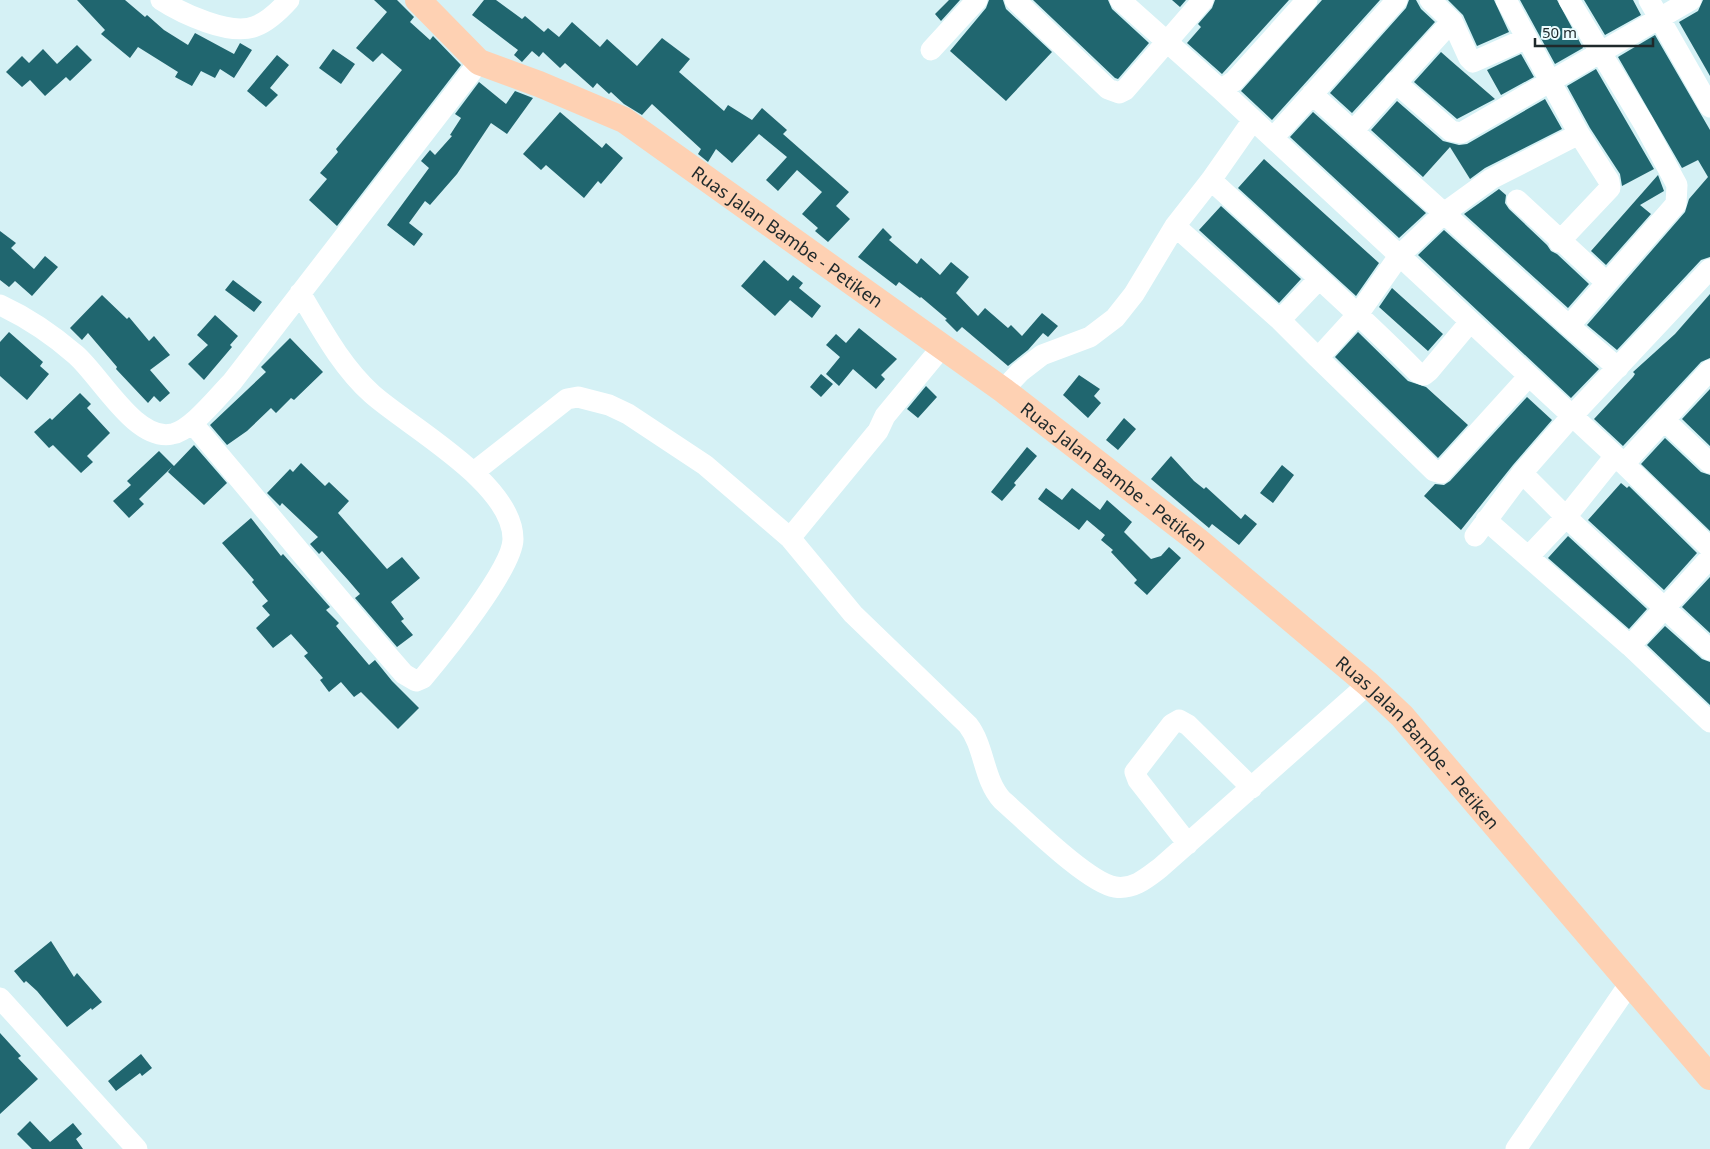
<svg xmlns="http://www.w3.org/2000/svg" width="1710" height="1149" font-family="'Noto Sans',sans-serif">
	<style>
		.building { fill: #20666f }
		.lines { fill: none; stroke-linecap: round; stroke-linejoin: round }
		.minor { stroke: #fff; stroke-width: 21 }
		.major { stroke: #fed1b3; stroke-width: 26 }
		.labels { text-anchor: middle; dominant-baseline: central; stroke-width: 5; stroke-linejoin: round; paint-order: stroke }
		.street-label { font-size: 18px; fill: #1f292b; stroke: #ebfcfe }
	</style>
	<rect width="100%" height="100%" fill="#d5f1f5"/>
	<path class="building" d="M77 0H125L145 17 147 15 164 30 188 45 195 33 234 54 240 43 252 50 234 78 220 69 215 78 201 71 192 86 175 77 178 72 138 47 130 58 101 34 105 30Z
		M374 0H397L414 17 410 22 430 40 433 36 461 65 337 226 309 200 327 179 320 173 338 152 336 149 402 70 382 53 373 62 356 48 387 12Z
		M484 0H496L522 19 525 16 544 32 548 28 559 37 572 22 600 47 607 39 637 66 662 38 690 59 679 72 724 111 728 105 752 120 762 108 787 130 783 134 849 192 836 206 850 219 828 242 815 231 818 228 802 214 822 192 797 170 778 191 766 180 787 157 759 134 732 163 716 149 708 162 698 154 701 149 652 104 642 115 624 104 611 92 609 94 597 83 593 88 565 63 560 68 543 52 539 57 532 51 522 62 514 55 518 50 472 15Z
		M949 0H960L941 21 935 14Z
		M989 0H1003L1006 9 1052 52 1006 101 950 51 986 8Z
		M1033 0H1108L1112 9 1149 43 1118 79 1115 78Z
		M1172 0H1186L1180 7Z
		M1215 0H1289L1222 74 1187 43 1201 27 1198 24 1212 8Z
		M1322 0H1380L1272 120 1241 91Z
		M1409 0H1416L1421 9 1435 22 1352 113 1330 93 1406 8Z
		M1448 0H1494L1509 32 1477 46 1463 15Z
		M1520 0H1557L1583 48 1555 64Z
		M1584 0H1633L1641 15 1605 35Z
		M1703 0H1710V76L1679 22 1698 11Z
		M1655 35 1710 130V257L1701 260 1617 350 1587 325 1685 212 1689 199 1708 177 1698 160 1682 168 1618 57Z
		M77 45 92 60 70 81 66 77 45 96 30 80 22 87 6 72 22 56 29 63 43 49 57 64Z
		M333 49 355 64 341 84 319 68Z
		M1441 52 1450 60 1495 99 1457 119 1414 82Z
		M1521 54 1534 77 1501 95 1487 70Z
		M277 55 289 65 270 88 278 95 266 107 247 91Z
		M1596 69 1654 169 1622 186 1620 174 1590 128 1567 86Z
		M479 82 506 104 515 91 533 98 507 134 491 123 457 174 430 205 425 201 409 223 423 234 414 246 387 225 429 168 421 161 430 150 435 155 452 136 450 135 461 118 455 114Z
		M1545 99 1562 129 1485 168 1470 179 1450 147 1423 177 1371 130 1397 101 1443 141 1459 145 1467 144Z
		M560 112 602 148 606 143 623 158 601 184 598 181 584 198 546 165 541 170 523 154Z
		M1313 112 1426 213 1399 238 1290 137Z
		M1264 159 1379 263 1356 296 1238 188Z
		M1658 175 1664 191 1640 205 1651 214 1606 265 1591 251Z
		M1499 189 1506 195 1505 203 1509 209 1547 245 1551 251 1557 254 1589 284 1568 308 1464 214Z
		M1221 206 1301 279 1279 303 1199 230Z
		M883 228 892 237 889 240 917 264 921 258 940 275 951 262 969 277 956 293 978 316 985 308 1008 328 1011 325 1022 336 1042 313 1058 326 1048 337 1043 333 1028 350 1008 366 962 327 957 332 945 320 947 319 921 297 920 298 899 282 896 286 858 257Z
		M1444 230 1599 369 1571 398 1418 255Z
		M0 231 16 243 11 248 34 269 45 256 58 267 32 296 15 281 9 287 0 280Z
		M764 260 788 281 793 275 803 283 799 288 821 306 812 318 790 300 775 316 741 286Z
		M233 280 262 302 254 312 225 290Z
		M1392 288 1443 334 1428 351 1379 307Z
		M1710 294V358L1701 362 1623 446 1594 419 1633 377 1635 374 1633 372 1675 334Z
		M102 295 127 319 129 317 149 341 154 336 170 355 150 370 170 393 160 402 154 396 148 403 116 369 117 367 88 333 82 340 70 328Z
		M215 315 238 336 230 345 232 347 204 380 188 364 208 345 197 335Z
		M859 328 897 359 881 375 885 379 876 389 853 369 839 386 826 374 840 357 826 345 836 334 846 343Z
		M9 332 43 362 40 366 49 374 27 400 0 376V342Z
		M1358 332 1408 381 1426 387 1468 425 1438 458 1335 357Z
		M290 338 323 372 294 400 291 398 276 413 271 408 247 431 227 445 210 425 266 372 261 367Z
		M821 374 833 384 821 397 810 387Z
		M1079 375 1100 389 1094 396 1101 403 1088 418 1063 395Z
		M926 386 937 397 918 418 907 409Z
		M1710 389V446L1682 419Z
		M80 393 91 404 87 408 110 433 87 456 93 462 81 473 53 445 49 448 34 432 50 418 52 420Z
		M1527 397 1552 420 1513 465 1461 530 1424 496 1435 484 1444 485 1450 481Z
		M1124 418 1136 429 1118 450 1106 440Z
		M1665 438 1701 472 1710 475V531L1641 464Z
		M194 445 227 483 204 505 168 472 172 467 139 499 144 504 129 518 113 501 131 485 127 481 159 451 174 466Z
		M1027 447 1037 456 1014 483 1016 485 1002 501 991 492Z
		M1171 456 1194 481 1204 489 1206 487 1241 519 1245 514 1257 524 1239 545 1212 524 1209 528 1151 479Z
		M301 463 325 486 329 482 349 501 338 513 387 569 402 557 420 578 391 602 404 619 401 621 413 635 397 647 355 598 360 594 348 580 322 551 319 554 310 544 318 537 282 503 280 506 267 493 290 469 293 472Z
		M1282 465 1294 475 1273 503 1260 493Z
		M1621 483 1627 488 1629 486 1697 553 1664 590 1588 520Z
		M1046 488 1062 500 1072 488 1100 510 1107 500 1132 522 1124 532 1151 559 1161 556 1169 547 1181 558 1147 595 1134 583 1137 580 1111 552 1113 550 1101 540 1105 535 1087 520 1079 530 1038 499Z
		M251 518 281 556 283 554 330 607 326 610 339 623 336 626 369 665 375 660 392 681 419 708 398 729 361 692 354 697 341 682 329 692 320 680 323 678 304 656 308 653 291 634 273 648 256 628 270 615 262 606 268 601 252 582 254 580 222 543Z
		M1568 536 1647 609 1629 629 1548 558Z
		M1710 577V633L1682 607Z
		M1665 626 1702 659 1710 662V705L1647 645Z
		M51 941 74 977 77 973 102 1002 92 1010 91 1008 67 1027 37 991 26 981 24 983 14 971Z
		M0 1033 21 1056 18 1058 38 1079 0 1114Z
		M141 1054 152 1068 142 1076 140 1073 116 1091 108 1081Z
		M30 1121 50 1142 73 1123 82 1134 76 1139 83 1149H32L17 1134Z"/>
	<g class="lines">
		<path class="minor" d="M161 0C181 13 231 37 256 26 269 21 280 10 289 0
			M1015 0 1108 89 1119 93 1125 90 1203 0
			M1120 0 1221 90 1624 464 1710 548
			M1430 0 1452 21 1469 58 1473 62 1527 38
			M1649 0 1710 107
			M931 50 977 0
			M1395 82 1451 131 1461 133 1691 0
			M1221 90 1234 81 1307 0
			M1312 94 1569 326 1618 368
			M1353 131 1452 21
			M1273 138 1397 0
			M1211 180C1280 244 1351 305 1417 372L1424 375 1429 371 1470 322
			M1517 200 1607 283
			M1175 226 1280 320 1318 358 1359 313 1399 256 1444 213 1491 179 1579 134 1506 0
			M1559 242 1610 188 1609 181 1579 134
			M0 305C26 317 54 336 76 355 101 377 136 442 172 434 191 431 218 396 232 382L479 62
			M1280 320 1319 279
			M1569 326 1676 204 1677 185 1644 124 1569 0
			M1318 358 1434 471 1441 473 1528 377
			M1003 390 1020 372 1042 355 1090 337 1115 318 1134 294 1175 226 1211 180 1253 120
			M1664 420 1710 463
			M192 423C263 506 331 591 404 674L416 681 423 678C444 653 513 568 513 539 513 483 409 427 372 394 341 366 321 328 300 293
			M1624 464 1710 370
			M474 472 567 399 578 397 609 405 628 414 705 465 790 538 853 614 968 725C985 747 983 779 1002 800 1025 820 1088 883 1115 887 1133 890 1147 878 1160 868L1368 684
			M1522 473 1566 517 1710 650
			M1486 520 1630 646 1710 722
			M1475 536 1522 473 1571 417 1710 269
			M790 538 878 431 885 416 942 347
			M1528 557 1566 517 1615 456
			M1630 646 1710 558
			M1188 844 1138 780 1135 772 1172 724 1179 720 1188 725 1252 788
			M0 998 137 1149
			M1516 1149 1630 983"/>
		<path class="major" id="s1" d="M418 0 479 62 539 84 624 120 1003 390 1197 540 1368 684 1402 716 1710 1077"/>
	</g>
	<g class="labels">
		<g class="street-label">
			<text stroke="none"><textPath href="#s1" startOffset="444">Ruas Jalan Bambe - Petiken</textPath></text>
			<text stroke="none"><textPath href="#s1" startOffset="849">Ruas Jalan Bambe - Petiken</textPath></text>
			<text stroke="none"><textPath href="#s1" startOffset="1254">Ruas Jalan Bambe - Petiken</textPath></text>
		</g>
	</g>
	<path d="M1535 38v8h118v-8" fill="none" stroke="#1f292b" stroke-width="2.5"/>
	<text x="1542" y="38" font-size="15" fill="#1f292b" stroke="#ebfcfe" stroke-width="4" paint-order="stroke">50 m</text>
</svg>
